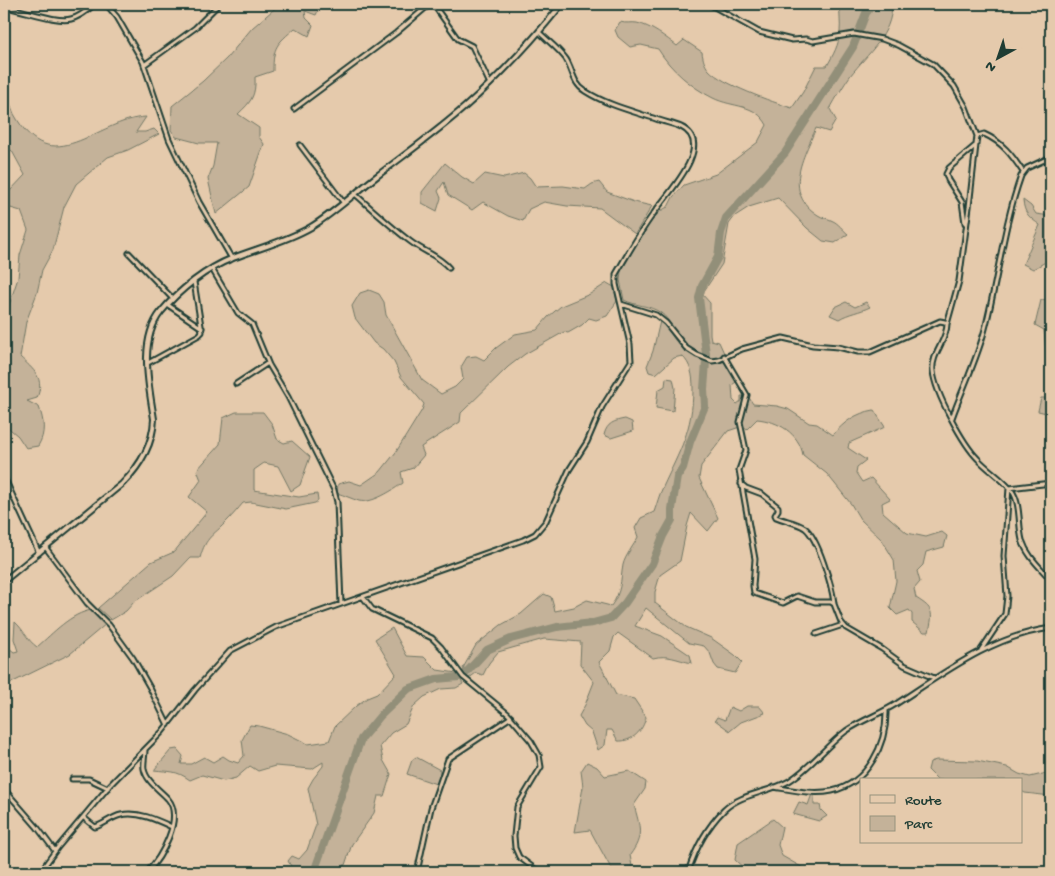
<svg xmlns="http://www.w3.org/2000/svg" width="1055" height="876" font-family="'Gochi Hand',sans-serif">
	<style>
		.green { fill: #c4b299; stroke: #727866 }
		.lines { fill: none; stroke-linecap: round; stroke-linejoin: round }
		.river { stroke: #928f79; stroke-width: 8 }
		.minor-casing { stroke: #1f3d34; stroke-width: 7 }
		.tertiary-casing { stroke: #1f3d34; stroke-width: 8 }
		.minor { stroke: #e5caac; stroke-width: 3 }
		.tertiary { stroke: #e5caac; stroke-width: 4 }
	</style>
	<rect width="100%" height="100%" fill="#e5caac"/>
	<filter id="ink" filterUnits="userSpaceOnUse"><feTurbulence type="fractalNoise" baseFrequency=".02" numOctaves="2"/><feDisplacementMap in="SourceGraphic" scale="10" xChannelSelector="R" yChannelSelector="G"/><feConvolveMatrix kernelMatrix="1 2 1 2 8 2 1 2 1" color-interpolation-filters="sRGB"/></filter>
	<g filter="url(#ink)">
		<path class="green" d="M280 4H321L316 15 305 11 306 18 313 25 309 36 295 28C277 44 273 46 273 71L255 77C256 96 251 102 238 114L259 128V137L264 144 249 187 216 214 208 179 213 166 217 143H199L176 137 171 130 172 106 203 81 227 58 252 28Z
			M840 4H892C892 35 868 53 850 76 843 86 836 98 830 109L836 120 829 132 816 128C804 157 782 192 818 215 822 218 828 218 833 221 838 223 843 230 848 234L835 243 823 241 807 228 778 198 749 207 735 216 729 224 722 264 702 294 710 303V334L711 340 719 342 724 353 717 358C704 361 687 349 679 339 673 332 670 319 661 313 650 305 636 306 624 300L620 280 621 271C631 256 651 212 668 207L673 197 684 185 716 174 758 142 767 125C755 103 733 108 713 98 691 87 671 70 658 49L641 45 630 47 618 37 615 30 620 22C626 24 632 22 637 23 651 26 667 38 677 46L684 40 702 52C703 59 704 64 709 70 722 84 772 102 792 108L803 92 816 66H827C833 55 839 45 840 32 841 23 839 13 840 4Z
			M4 85C8 94 10 105 14 114 52 183 96 119 146 117L136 132H145L154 129 159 134 128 150 108 157 76 184 64 207 53 250 42 270 37 293 26 322 20 357C34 370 45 378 37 398L27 401 39 407C44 421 46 433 38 446L26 448 18 436 4 424V320L18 278 20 255 28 230 21 211 7 207 9 192 25 175 12 151 4 143Z
			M445 163 462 177 474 184 485 174 504 178 524 173 530 178 536 187 563 186 585 189 592 184 599 182 607 192 634 202 652 206 635 234 600 208 567 206 544 202 529 209 523 221 508 216 483 202 472 210 448 195 444 182 438 191 441 198 437 211 422 203V192Z
			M1023 200 1031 206 1036 214 1051 216V259L1033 269 1023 264 1040 225C1030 218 1024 214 1023 200Z
			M607 283 614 287 617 301 607 316 596 320 589 318 582 325 568 333 564 332 525 354 508 367 461 413 460 422 421 447 424 455 413 468 401 472 403 483C393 490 372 504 359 501 352 499 344 495 337 493L338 484 349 481 361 485 380 472 396 452 422 410 424 404 401 377 394 362 383 349 374 343 355 318 352 306 360 293 369 290 379 294 384 302 386 315 422 380 441 394 455 387 463 379 461 367 467 357 476 356 484 360 496 348 515 334 537 330 548 317 561 306 590 294Z
			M1051 299V381L1048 375 1044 330 1035 325 1041 300Z
			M846 302 855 307 866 302 870 307C860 312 849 313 839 319L830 315 835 307Z
			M660 321C667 327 670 333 675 340 682 350 699 361 711 363 716 364 721 361 727 362L736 382 732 385 733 400 737 404 741 401V396H748L753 404 777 406 788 409 809 423 817 424 833 435C844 422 856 413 874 410L885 427 849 443 848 448 866 460 857 467 856 473 862 482 871 478 890 499 882 503 883 512 907 533 926 537 942 532 947 536 944 547 926 552 923 565 917 571 920 582 914 589 916 598C934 609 933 612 929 632H924L912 622V614L909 610 897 615 890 608 896 581 894 560 882 540 860 519 851 504 827 474 803 455C799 433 778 421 757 419L747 429 743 426 728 431 701 466 699 478 718 518 708 531 691 513 687 526 680 561 660 575 655 592V603L686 627 711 638 735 655 742 662 735 673 718 669 714 664 710 653 704 646 689 643 646 608 635 626 662 636 690 655 692 663C677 660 668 654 653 658L618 633 614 637 610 651 599 662 616 695 634 699 646 717C643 731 632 742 618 741L612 730H607L605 745 598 750 592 732 585 726 579 716 585 705 594 682 580 664 581 642 544 639 498 652 489 663 483 675 476 673 468 679 463 668 476 645 501 625 521 614 544 594 551 597 555 611 574 607 587 600 611 606C622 591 620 582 623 565 625 556 634 545 638 537L635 528 641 518 654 512C657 504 659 495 663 487 680 450 693 430 693 388 693 376 691 364 682 356L674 358 656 374 649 372 647 366 653 351Z
			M666 378 673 379 675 388 673 411 656 408 658 390 665 386Z
			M1041 398H1045L1051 401V414L1038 411Z
			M236 412H263L272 424 277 439 284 443 292 441 310 457 300 485 291 491 278 466 264 463 254 470V490L299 497 317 494 318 501 315 503 286 509 251 502 243 503C238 509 233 515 227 521 213 536 206 536 200 558H190L173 576 134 602 126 611 111 620 98 608 151 562 174 552 207 512 189 497 201 480 197 470 220 444 223 418Z
			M625 419 632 422 633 431 611 438 604 435C607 423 614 421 625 419Z
			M92 610 106 624 70 654 13 682 4 689V644L14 652 18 651 14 639 15 622C24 630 27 640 37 647 53 633 71 613 92 610Z
			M392 628 407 656 424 657 437 670 457 673 463 684 456 688 441 689 424 697 414 706 406 724 391 733 380 746 383 760 391 774 384 796H378L374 813 352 844 345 865 337 872H289L292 868 288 861 292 856 299 859 307 850 316 825 308 788 313 779 323 766V762L312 769 275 766 258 771 250 766 236 778 224 781 202 775 190 780C176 770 170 772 154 770L171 750 177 749 183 756 181 764H191L204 757 213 762 223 756 229 760 238 763 244 756 242 740 250 725 259 726 288 734 308 744 329 741 335 726 356 706 367 698 377 694 396 674 375 639Z
			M747 706H759L765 713 741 722 730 731 715 720 717 717 725 720 730 707 739 711Z
			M416 757 440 770 439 785 407 774 412 760Z
			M936 760 977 761 1007 767 1019 774 1030 777 1051 772V796L1025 793 1021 791V780H938L928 770 930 762Z
			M587 762 597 767 605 776 629 771 646 782 645 789 634 805C640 827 644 836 630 855L633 872H613L590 830 575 832 583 787 581 771Z
			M812 794 814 796V805H820L821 810 827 816 819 821 793 814 799 802 808 805Z
			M773 819 782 827 778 845 782 856 810 872H748L735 860 738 843Z"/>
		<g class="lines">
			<path class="river" d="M706 354 699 298 702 286 718 257 721 233 726 218 785 153 853 47 866 13 873 4
				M464 675 487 650 511 639 557 627 593 623 611 618 625 603 652 564 663 536 672 520V509L677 477 683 468 690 442 705 406 704 389 706 362
				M314 872 361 739 381 715 408 689 436 679 459 677"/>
			<defs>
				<path id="minor" d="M106 4 117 17 143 62 169 139 199 202 232 259
					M433 4 458 39 472 46 490 84
					M709 4 759 32 792 40 806 39 813 41 854 34 882 39 898 45 933 64 954 86 966 107 977 136 969 207 959 281 947 324
					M4 7C22 9 56 23 71 19 80 17 88 10 95 4
					M144 65 195 28 219 4
					M294 109 396 33 430 4
					M977 136 984 134C1002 142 1012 155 1023 172
					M300 145 343 202
					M355 194C373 210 391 227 411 242 424 252 438 255 449 268
					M965 223 962 202 948 180 946 174 949 168 975 146
					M129 253 173 299
					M212 269 238 313 252 324 269 365 288 397 334 490 337 502 341 604
					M621 304 656 315 666 323 686 348 697 355 712 361 719 360 742 349 783 338 813 345 838 347 858 352H870L940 321 945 322 947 324C947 341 931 354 933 371 935 393 963 444 978 459 988 470 1003 479 1012 491 1021 504 1018 525 1022 540 1027 556 1040 567 1051 580
					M168 305 202 328
					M724 356 747 395 740 422 746 450 739 470 755 559 753 586 754 593 783 603 797 596 815 602H831L834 604 841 622 846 628 882 649 904 665 934 678
					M148 363 199 335 202 332 194 282
					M236 384 268 363
					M952 418C963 387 978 358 986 325 998 276 1004 224 1021 176L1027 168 1051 157
					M4 477 39 553
					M741 484 746 488 762 494 778 507V510L775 515 776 517C785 521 796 522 805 528 818 538 832 586 834 603
					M46 548 87 603 109 625 133 658 150 688 168 725
					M363 597 372 609 432 638 441 647 463 677 508 714 531 741 539 755 541 767 517 807 514 836 515 848 519 857 539 872
					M816 634 843 625
					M981 650 1005 614 1007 596 1004 556 1009 488 1051 483
					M145 750C145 756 143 764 144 769 146 781 161 791 168 799 184 818 161 858 147 872
					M72 779H89L108 788
					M774 787C793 790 813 795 832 791 868 783 887 744 886 710
					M4 789 37 827 55 851
					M84 818 95 827C104 824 112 817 121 815 138 811 157 820 172 827
					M40 872 58 847 110 785 162 732 195 690 230 651 276 627 523 540 535 534 546 521 569 470 587 442 602 407 631 361 630 344 616 284V274C628 253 640 232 654 213 666 195 717 144 681 127 674 124 664 122 656 119 632 111 607 105 585 91 573 84 573 70 566 59 559 49 548 41 539 32
					M417 872 431 808 448 759 511 717
					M688 872C695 850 707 827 724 810 742 793 768 793 789 781 810 768 826 746 846 731 862 720 880 714 896 704 945 672 993 636 1051 628"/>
				<path id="tertiary" d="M4 581 122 484C140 466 153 445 154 419 149 386 138 341 161 312 179 290 207 268 233 258 259 248 287 241 311 227 334 213 355 193 377 176 407 153 438 131 466 106 501 75 533 40 562 4"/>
			</defs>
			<use href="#minor" class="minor-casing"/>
			<use href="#tertiary" class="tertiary-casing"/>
			<use href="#minor" class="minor"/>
			<use href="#tertiary" class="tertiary"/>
		</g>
	</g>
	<rect width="1055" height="876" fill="none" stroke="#e5caac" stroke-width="20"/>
	<rect x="10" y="10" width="1035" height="856" fill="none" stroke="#1f3d34" stroke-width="2" filter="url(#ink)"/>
	<rect x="860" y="778" width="162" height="65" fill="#e5caac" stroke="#96927c"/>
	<rect x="870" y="795" width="25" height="8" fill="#e5caac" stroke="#96927c"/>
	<text x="905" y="804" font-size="15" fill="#1f3d34">Route</text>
	<rect x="870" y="816" width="25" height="15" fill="#c4b299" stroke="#96927c"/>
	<text x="905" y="828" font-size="15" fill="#1f3d34">Parc</text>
	<g transform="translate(998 58) rotate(220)" stroke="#e5caac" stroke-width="4" paint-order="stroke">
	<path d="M0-4L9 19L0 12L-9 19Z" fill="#1f3d34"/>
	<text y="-8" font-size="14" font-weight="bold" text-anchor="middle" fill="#1f3d34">N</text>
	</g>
</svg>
